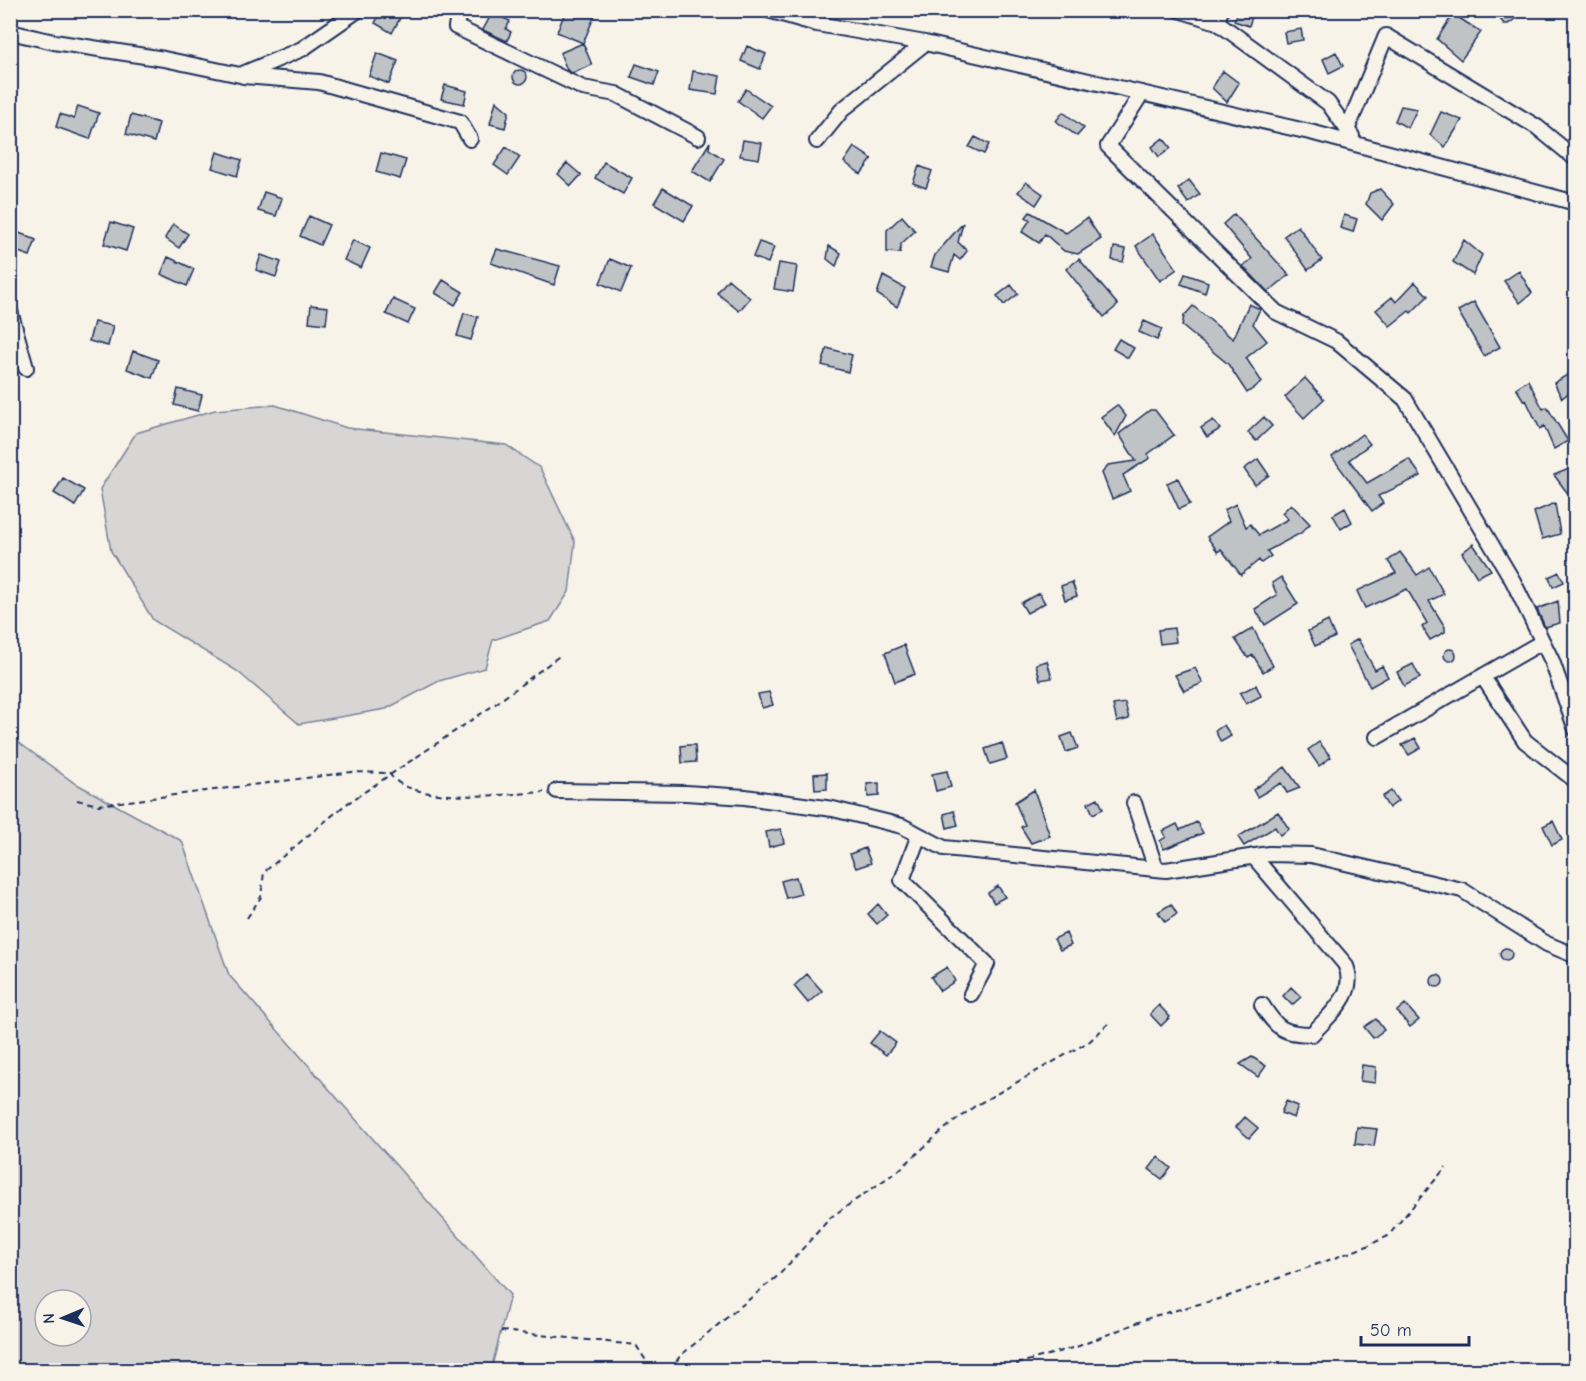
<svg xmlns="http://www.w3.org/2000/svg" width="1586" height="1381" font-family="'Comic Neue',sans-serif">
	<style>
		.green { fill: #d7d6d4; stroke: #798299; stroke-width: 1.5; fill-rule: evenodd }
		.building { fill: #c0c3c5; stroke: #1b2f5e; stroke-width: 1.5 }
		.lines { fill: none; stroke-linecap: round; stroke-linejoin: round }
		.street-casing { stroke: #1b2f5e; stroke-width: 18 }
		.path { stroke: #1b2f5e; stroke-width: 2; stroke-dasharray: 6 4.5; stroke-linecap: butt }
		.street { stroke: #f7f3e8; stroke-width: 14 }
	</style>
	<rect width="100%" height="100%" fill="#f7f3e8"/>
	<filter id="ink" filterUnits="userSpaceOnUse"><feTurbulence type="fractalNoise" baseFrequency=".0167" numOctaves="2"/><feDisplacementMap in="SourceGraphic" scale="12" xChannelSelector="R" yChannelSelector="G"/><feConvolveMatrix kernelMatrix="1 2 1 2 8 2 1 2 1" color-interpolation-filters="sRGB"/></filter>
	<g filter="url(#ink)">
		<path class="green" d="M275 405 347 428 506 445 540 468 575 542 569 592 550 621 493 640 485 668 439 681 386 709 299 724 237 671 153 620 111 551 100 489 136 433 215 410Z
			M11 737 73 782 182 841 229 975 510 1295 491 1370H11ZM45 1300H81V1336H45Z"/>
		<path class="building" d="M382 10 400 18 392 33 375 23Z
			M566 10H584L595 15 583 43 557 32Z
			M1239 10H1254L1249 26 1234 21Z
			M1493 10H1530L1508 24H1504Z
			M492 13 510 21 506 29 511 32 507 41 483 30Z
			M1453 14 1481 32 1461 60 1437 39Z
			M1301 29 1303 40 1286 43 1284 32Z
			M583 43 592 65 572 73 567 70 560 53Z
			M747 46 766 54 760 69 741 61Z
			M1336 52 1343 66 1329 73 1323 59Z
			M377 53 398 61 389 84 369 76Z
			M636 64 659 72 654 85 631 77Z
			M513 77a7 7 0 1 1 14 0a7 7 0 1 1-14 0Z
			M693 71 720 76 717 94 690 90Z
			M1223 71 1239 83 1227 102 1212 88Z
			M445 85 467 91 464 104 441 99Z
			M746 89 771 106 762 118 738 101Z
			M496 101 509 112 505 128 490 124Z
			M78 106 99 113 90 139 56 127 60 114 74 119Z
			M1401 106 1417 109 1408 128 1395 121Z
			M1063 112 1084 128 1077 136 1056 121Z
			M1441 112 1462 120 1445 147 1430 135Z
			M131 115 159 123 154 142 126 134Z
			M975 137 989 144 984 154 969 147Z
			M1163 138 1171 148 1159 157 1152 147Z
			M743 140 762 143 759 159 740 156Z
			M710 142 709 149 724 159 710 182 692 171Z
			M506 147 520 157 508 175 494 165Z
			M854 147 872 159 861 174 844 162Z
			M217 152 242 160 237 176 212 168Z
			M381 153 406 160 400 179 376 172Z
			M604 162 632 178 623 194 595 178Z
			M567 163 581 175 571 186 558 174Z
			M919 166 932 171 926 188 913 183Z
			M1189 180 1200 194 1188 203 1178 189Z
			M1026 182 1043 194 1036 205 1018 192Z
			M663 188 693 206 684 221 654 203Z
			M1380 189 1394 204 1382 220 1366 204 1370 193Z
			M264 192 282 198 276 216 258 211Z
			M1030 212 1066 233 1087 218 1101 239 1078 254 1064 251 1045 234 1039 243 1022 232 1030 220 1026 217Z
			M1234 214 1289 275 1268 292 1243 266 1252 259 1223 224Z
			M1344 215 1357 219 1353 232 1340 228Z
			M309 216 329 225 320 245 300 236Z
			M902 216 915 231 901 244 900 253 887 252V230Z
			M111 222 133 229 126 251 104 244Z
			M963 223 958 242 967 251 960 260 954 255 949 272 931 267 935 255Z
			M173 224 188 234 179 248 165 238Z
			M1298 226 1322 260 1308 270 1284 236Z
			M17 232 36 240 30 256 10 249Z
			M1153 234 1177 269 1160 281 1136 246Z
			M353 240 370 248 361 268 344 260Z
			M1464 240 1482 255 1473 275 1453 262Z
			M759 242 774 247 768 263 753 257Z
			M829 246 841 253 836 266 827 259Z
			M1114 247 1126 249 1123 262 1112 260Z
			M497 249 560 266 554 285 491 263Z
			M261 255 281 262 276 277 256 270Z
			M168 257 194 269 187 286 161 274Z
			M610 259 631 268 621 292 600 283Z
			M1079 259 1118 305 1104 317 1066 269Z
			M779 263 797 266 793 292 774 289Z
			M1519 271 1532 293 1520 303 1504 281Z
			M1185 274 1208 282 1205 293 1181 284Z
			M883 276 905 288 897 307 877 294Z
			M728 279 750 298 739 311 717 293Z
			M443 280 463 292 455 305 435 293Z
			M1415 282 1428 296 1411 313 1409 311 1390 326 1376 310 1392 297 1396 302Z
			M1011 285 1018 294 1004 305 997 296Z
			M393 299 415 309 408 324 386 314Z
			M1474 302 1500 347 1484 356 1458 311Z
			M1249 304 1260 309 1253 324 1267 341 1246 358 1262 382 1247 393 1228 364 1182 326 1184 316 1193 306 1233 339Z
			M311 305 328 307 326 324 309 322Z
			M464 313 478 317 471 340 457 336Z
			M1144 321 1162 329 1157 340 1139 332Z
			M94 322 113 326 108 346 89 341Z
			M1119 339 1134 348 1128 358 1113 349Z
			M827 348 852 355 848 372 822 365Z
			M133 351 158 360 152 378 127 369Z
			M1575 370V388L1562 398 1554 383Z
			M1305 378 1324 399 1304 418 1285 397Z
			M1528 380 1543 409 1547 407 1568 441 1554 449 1544 426 1540 429 1526 400 1524 401 1516 388Z
			M178 389 202 395 198 411 174 405Z
			M1117 405 1126 416 1115 436 1101 417Z
			M1150 410H1155L1174 435 1148 454 1150 458 1123 475 1130 491 1112 499 1102 473 1108 465 1136 461 1119 434Z
			M1264 417 1272 426 1256 441 1248 432Z
			M1213 420 1220 429 1207 437 1201 428Z
			M1362 434 1370 444 1349 460 1367 483 1409 459 1421 476 1378 496 1383 503 1372 511 1332 457Z
			M1258 459 1269 475 1255 485 1244 469Z
			M1569 469 1575 480V503L1554 475Z
			M63 478 84 490 75 506 54 493Z
			M1178 478 1190 504 1179 509 1167 483Z
			M1555 503 1560 534 1542 539 1534 512Z
			M1236 504 1246 527 1250 524 1259 535 1288 519 1282 513 1291 504 1310 524 1301 533 1267 551 1271 556 1261 563 1259 560 1241 575 1221 549 1218 552 1207 537 1229 521 1224 510Z
			M1345 508 1352 522 1341 529 1333 515Z
			M1473 544 1491 570 1477 577 1462 553Z
			M1400 552 1417 575 1429 567 1444 594 1429 601 1445 627V632L1430 640 1422 627 1427 623 1407 589 1365 608 1357 591 1396 573 1388 561Z
			M1559 572 1564 582 1553 587 1549 577Z
			M1281 577 1298 604 1265 625 1255 609 1277 595 1272 583Z
			M1072 582 1077 596 1065 600 1061 586Z
			M1039 593 1045 603 1027 613 1021 603Z
			M1558 601 1560 623 1545 627 1537 609Z
			M1328 621 1335 637 1315 646 1308 631Z
			M1174 628 1176 642 1160 644 1158 630Z
			M1253 628 1273 666 1263 672 1253 655 1248 658 1235 639Z
			M1358 639 1375 670 1382 666 1388 677 1370 687 1348 645Z
			M904 645 915 674 895 682 885 653Z
			M1444 655a6 6 0 1 1 12 0a6 6 0 1 1-12 0Z
			M1047 661 1052 678 1040 680 1036 664Z
			M1413 664 1420 678 1404 686 1397 672Z
			M1195 668 1203 683 1184 691 1175 675Z
			M1256 685 1261 696 1246 704 1240 693Z
			M769 692 773 705 762 708 758 694Z
			M1125 703 1129 719 1117 722 1113 705Z
			M1224 725 1231 736 1221 742 1215 731Z
			M1072 733 1078 748 1066 752 1061 737Z
			M1415 738 1421 748 1409 755 1402 745Z
			M1319 742 1331 757 1319 766 1308 750Z
			M1002 743 1007 759 990 764 985 749Z
			M688 745H695L696 762 682 763 681 746Z
			M1285 767 1300 788 1287 793 1281 783 1257 797 1253 790Z
			M947 771 951 787 936 791 932 774Z
			M827 773V789L815 790 814 774Z
			M879 783V796L868 797 867 784Z
			M1034 790 1050 836 1031 843 1021 827 1025 825 1015 802Z
			M1391 791 1398 801 1389 808 1382 797Z
			M1098 798 1103 809 1093 814 1088 803Z
			M954 811 958 825 947 828 944 814Z
			M1278 812 1289 829 1280 835 1275 827 1244 846 1238 837Z
			M1553 821 1562 840 1552 845 1543 826Z
			M1197 822 1203 833 1164 849 1160 841 1166 837 1163 831 1177 824 1180 830Z
			M781 829 784 843 769 847 766 832Z
			M865 848 871 863 856 868 850 854Z
			M796 877 801 894 786 898 781 881Z
			M998 886 1005 897 994 903 988 893Z
			M878 904 887 915 877 924 868 914Z
			M1171 904 1177 914 1165 922 1158 912Z
			M1066 933 1071 945 1060 950 1054 939Z
			M1500 954a6 6 0 1 1 12 0a6 6 0 1 1-12 0Z
			M947 967 955 981 940 991 931 977Z
			M807 974 822 991 808 1003 794 986Z
			M1431 981a6 6 0 1 1 12 0a6 6 0 1 1-12 0Z
			M1291 987 1301 997 1292 1005 1283 996Z
			M1405 1004 1419 1020 1410 1027 1397 1011Z
			M1159 1005 1170 1017 1161 1026 1150 1014Z
			M1376 1019 1384 1030 1373 1038 1364 1027Z
			M880 1031 896 1043 886 1055 870 1043Z
			M1252 1057 1266 1066 1258 1077 1240 1064Z
			M1362 1065 1376 1067 1375 1083 1360 1081Z
			M1286 1101 1298 1106 1294 1118 1281 1113Z
			M1245 1117 1258 1128 1249 1138 1236 1127Z
			M1357 1127 1377 1129 1374 1146 1355 1144Z
			M1158 1157 1171 1168 1162 1179 1149 1169Z"/>
		<g class="lines">
			<defs>
				<path id="street" d="M459 10 456 27 583 88 616 94 698 137
					M768 10 817 24 925 43 1314 133 1576 203
					M1179 10 1217 22
					M1221 10 1217 22 1328 103 1352 136
					M10 32 54 42 164 59 240 75 302 49 358 10
					M243 76 319 82 460 122 470 139
					M1142 93 1108 146 1276 312 1336 341 1405 399 1513 581 1552 661 1576 730
					M1347 130 1386 36 1537 127 1576 159
					M817 141 842 110 925 43
					M10 311 26 368
					M1483 677 1525 741 1576 781
					M1377 737 1542 642
					M557 791 686 793 745 797 833 809 902 826 944 848 1166 870 1269 854 1311 855 1462 890 1547 944 1576 956
					M1134 803 1156 869
					M919 835 902 880 987 964 971 994
					M1253 856 1345 964C1359 993 1330 1014 1312 1034 1283 1034 1277 1029 1262 1005"/>
			</defs>
			<use href="#street" class="street-casing"/>
			<path class="path" d="M77 800 98 805 352 772 389 773C409 806 509 794 544 792
				M247 918 261 897 264 872 345 805 494 705 562 654
				M501 1331 636 1345 652 1370
				M670 1370 681 1355 779 1275 831 1217 899 1170 942 1131 975 1106 1090 1041 1108 1024
				M996 1370 1079 1346 1154 1316 1226 1297 1365 1247 1388 1236 1446 1167"/>
			<use href="#street" class="street"/>
		</g>
	</g>
	<rect width="1586" height="1381" fill="none" stroke="#f7f3e8" stroke-width="36"/>
	<rect x="18" y="18" width="1550" height="1345" fill="none" stroke="#1b2f5e" stroke-width="2" filter="url(#ink)"/>
	<g transform="translate(63 1318) rotate(268)"><circle r="28" fill="#f7f3e8" stroke="#9fa5b1" stroke-width="1.5"/>
	<path d="M0-4.5L10 22L0 15L-10 22Z" fill="#1b2f5e"/>
	<text y="-9" font-size="16" font-weight="bold" text-anchor="middle" fill="#1b2f5e">N</text>
	</g>
	<path d="M1361 1336v9h108v-9" fill="none" stroke="#1b2f5e" stroke-width="3"/>
	<text x="1370" y="1336" font-size="18" fill="#1b2f5e" stroke="#f7f3e8" stroke-width="4.5" paint-order="stroke">50 m</text>
</svg>
